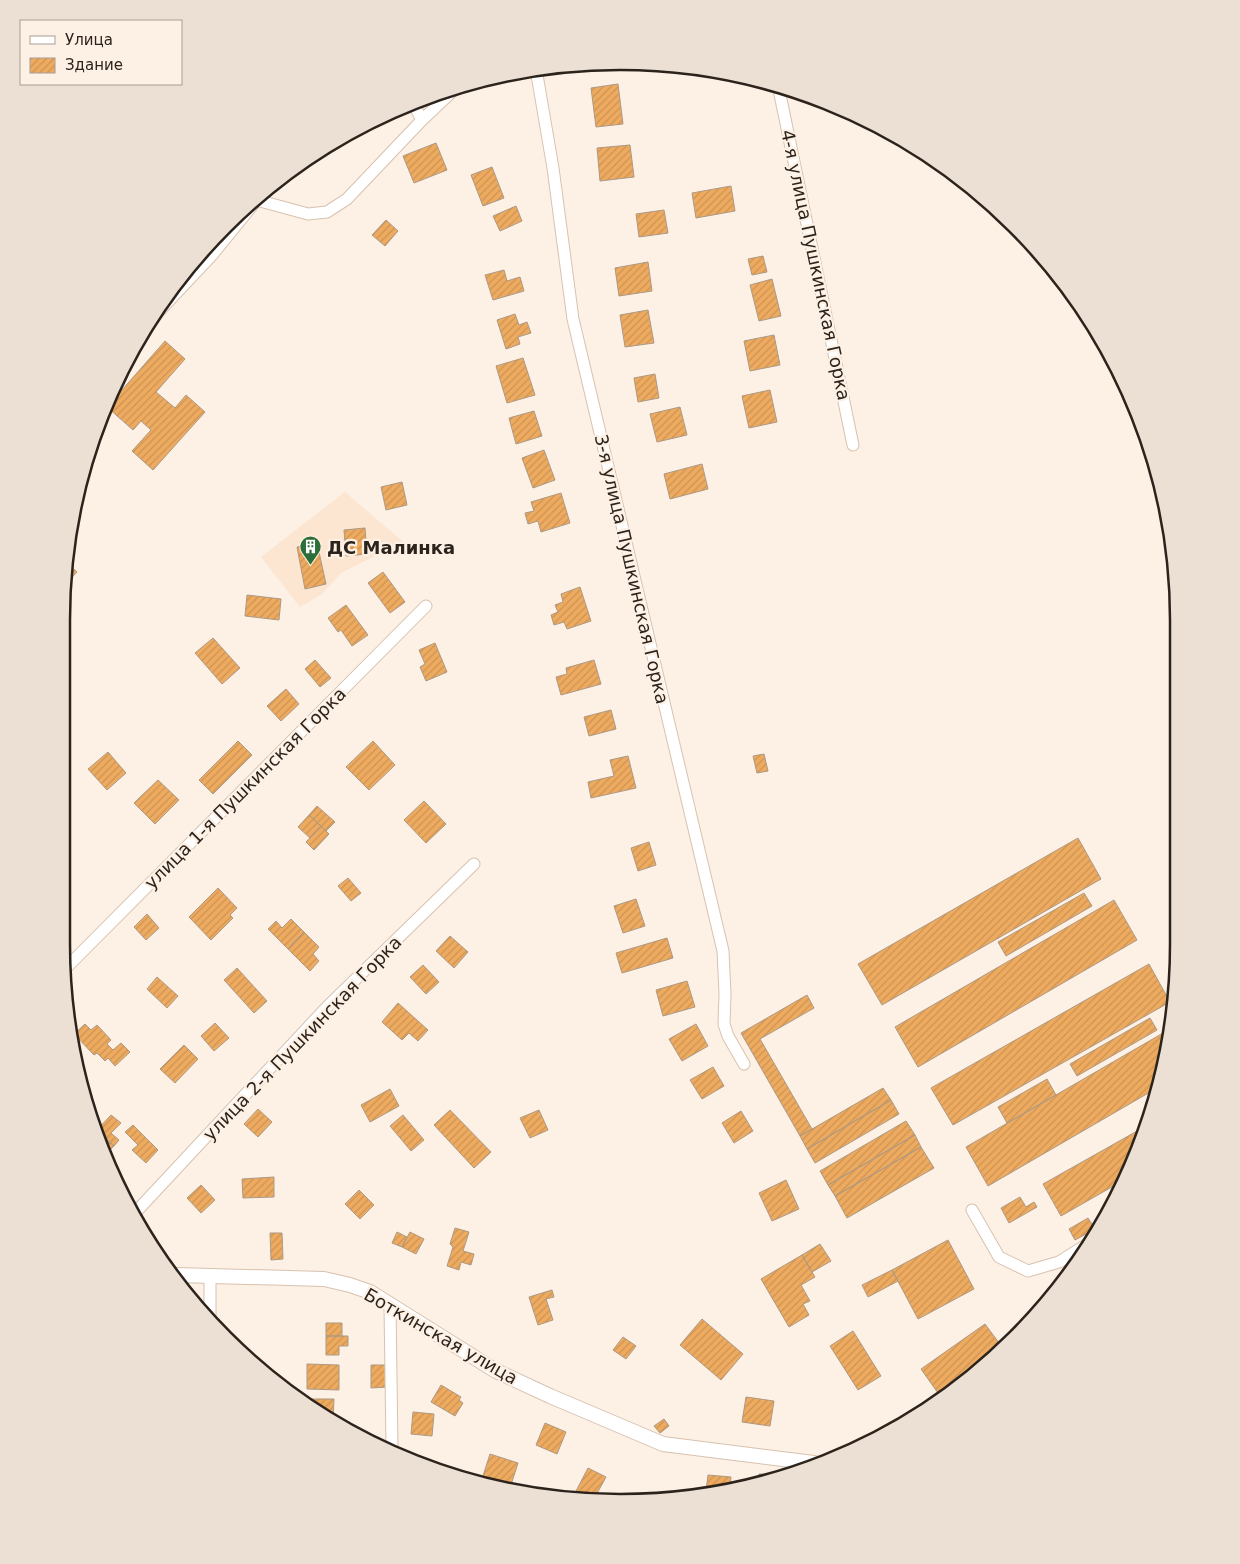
<svg xmlns="http://www.w3.org/2000/svg" width="1240" height="1564" font-family="'DejaVu Sans',sans-serif">
	<style>
		.built { fill: #fce5d1 }
		.building { fill: url(#building-hatch); stroke: #ac9985 }
		.lines { fill: none; stroke-linecap: round; stroke-linejoin: round }
		.minor-casing { stroke: #d8c2af; stroke-width: 13 }
		.tertiary-casing { stroke: #d8c2af; stroke-width: 16 }
		.minor { stroke: #fff; stroke-width: 11 }
		.tertiary { stroke: #fff; stroke-width: 14 }
		.labels { text-anchor: middle; dominant-baseline: central; stroke-width: 4.5; stroke-linejoin: round; paint-order: stroke }
		.street-label { font-size: 18px; fill: #2c241c; stroke: #fdf0e4 }
		.poi-label { font-size: 18px; font-weight: bold; fill: #2c241c; stroke: #fdf0e4; text-anchor: start }
		.rim { fill: none; stroke: #2c241c; stroke-width: 2.5 }
	</style>
	<defs>
		<pattern id="building-hatch" width="6" height="6" patternUnits="userSpaceOnUse" patternTransform="scale(1.25)"><rect width="6" height="6" fill="#eeab60"/><path d="M-1 1l2-2M0 6l6-6M5 7l2-2" fill="none" stroke="#cc9353"/></pattern>
	</defs>
	<rect width="100%" height="100%" fill="#fdf0e4"/>
	<path class="built" d="M345 492 403 542 341 573 322 594 300 607 261 557Z"/>
	<path class="building" d="M618 84 623 124 596 127 591 88Z
		M436 143 447 170 414 183 403 156Z
		M630 145 634 177 600 181 597 148Z
		M492 167 504 198 483 206 471 175Z
		M731 186 735 211 696 218 692 193Z
		M516 206 522 221 500 231 493 216Z
		M664 210 668 233 639 237 636 214Z
		M386 220 398 231 385 246 372 235Z
		M763 256 767 272 752 275 748 259Z
		M648 262 652 291 619 296 615 268Z
		M504 270 507 281 520 277 524 291 493 300 485 275Z
		M772 279 781 316 759 321 750 285Z
		M648 310 654 343 625 347 620 315Z
		M515 314 519 325 527 322 531 333 518 337 520 344 506 349 497 320Z
		M774 335 780 365 750 371 744 341Z
		M165 341 185 359 156 392 175 408 186 395 205 412 153 470 132 451 151 430 141 421 133 430 107 407Z
		M523 358 535 395 507 403 496 366Z
		M655 374 659 398 638 402 634 378Z
		M770 390 777 422 749 428 742 396Z
		M680 407 687 435 657 442 650 414Z
		M534 411 542 436 516 444 509 418Z
		M544 450 555 480 533 488 522 458Z
		M702 464 708 489 670 499 664 474Z
		M402 482 407 505 386 510 381 487Z
		M561 493 570 523 541 532 538 521 528 524 525 513 534 511 531 502Z
		M365 528 367 554 346 556 344 530Z
		M317 543 326 584 305 589 297 547Z
		M67 563 77 572 62 588V584Z
		M383 572 405 602 390 613 368 583Z
		M580 587 591 621 567 629 564 622 554 625 551 615 558 612 555 605 563 602 561 594Z
		M247 595 281 599 279 620 245 616Z
		M346 605 368 635 352 646 341 630 338 632 328 618Z
		M213 638 240 668 222 684 195 653Z
		M435 643 447 672 426 681 420 667 425 664 419 650Z
		M315 660 331 678 320 687 305 669Z
		M594 660 601 684 561 695 556 677 567 674 566 668Z
		M286 689 299 704 281 721 267 706Z
		M611 710 616 729 589 736 584 717Z
		M238 741 252 755 213 794 199 780Z
		M373 741 395 765 369 790 346 767Z
		M108 752 126 773 107 790 88 769Z
		M764 754 768 771 757 773 753 756Z
		M628 756 636 788 591 798 588 782 614 776 610 760Z
		M158 780 179 800 155 824 134 803Z
		M424 801 446 824 426 843 404 820Z
		M317 806 335 822 326 831 309 815Z
		M309 815 321 826 310 838 298 827Z
		M321 826 329 834 314 850 306 842Z
		M1078 838 1101 879 882 1005 858 964Z
		M649 842 656 865 638 871 631 848Z
		M348 878 361 893 351 901 338 886Z
		M218 888 237 908 230 915 233 918 211 940 189 917Z
		M1084 893 1092 906 1006 956 998 942Z
		M636 899 645 926 623 933 614 906Z
		M1114 900 1137 940 918 1067 895 1027Z
		M147 914 159 928 146 940 134 927Z
		M291 919 304 932 288 949 268 929 276 921 282 928Z
		M304 932 319 947 313 954 319 961 310 971 288 949Z
		M450 936 468 952 454 968 436 951Z
		M667 938 673 958 622 973 616 953Z
		M1149 964 1170 1002 953 1125 931 1088Z
		M423 965 439 982 426 994 410 977Z
		M237 968 267 1001 254 1013 224 980Z
		M157 977 178 996 167 1008 147 989Z
		M687 981 695 1007 663 1016 656 990Z
		M807 995 814 1008 760 1039 812 1129 800 1136 741 1033Z
		M398 1003 428 1030 418 1041 409 1033 402 1040 382 1022Z
		M1150 1018 1157 1030 1077 1076 1070 1064Z
		M215 1023 229 1038 214 1051 201 1036Z
		M85 1024 91 1030 97 1025 111 1040 107 1044 113 1050 121 1043 130 1052 115 1066 108 1058 105 1061 97 1053 94 1055 74 1034Z
		M696 1024 708 1046 682 1061 669 1039Z
		M1170 1029 1168 1053 1157 1088 988 1186 966 1147Z
		M184 1045 198 1059 175 1083 160 1069Z
		M713 1067 724 1086 702 1099 690 1080Z
		M1047 1079 1056 1095 1007 1123 998 1107Z
		M883 1088 891 1100 807 1149 800 1136Z
		M390 1089 399 1106 370 1122 361 1105Z
		M891 1100 899 1114 815 1163 807 1149Z
		M258 1109 272 1122 258 1137 244 1124Z
		M450 1110 491 1152 474 1168 434 1125Z
		M539 1110 548 1130 530 1138 520 1118Z
		M741 1111 753 1131 734 1143 722 1123Z
		M111 1115 121 1123 111 1133 119 1140 114 1146 97 1130Z
		M403 1115 424 1140 411 1151 390 1126Z
		M906 1121 915 1135 828 1185 820 1171Z
		M133 1125 158 1150 146 1163 132 1150 138 1145 125 1132Z
		M1146 1126 1136 1158 1124 1180 1061 1216 1043 1184Z
		M98 1133 114 1146 107 1153Z
		M915 1135 921 1147 835 1196 828 1185Z
		M921 1147 934 1168 847 1218 835 1196Z
		M274 1177V1197L243 1198 242 1179Z
		M786 1180 799 1209 772 1221 759 1193Z
		M201 1185 215 1200 201 1213 187 1198Z
		M359 1190 374 1205 360 1219 345 1204Z
		M1020 1197 1026 1207 1034 1202 1037 1207 1009 1223 1001 1208Z
		M1088 1218 1095 1229 1075 1240 1069 1229Z
		M455 1228 469 1232 463 1251 474 1254 471 1265 461 1262 459 1270 447 1266 453 1247 450 1244Z
		M397 1232 407 1237 402 1247 392 1243Z
		M410 1232 424 1239 416 1254 402 1247Z
		M270 1233H282L283 1259 271 1260Z
		M948 1240 974 1289 918 1319 892 1270Z
		M820 1244 831 1261 812 1272 802 1255Z
		M802 1255 815 1277 801 1285 810 1301 803 1304 809 1315 789 1327 761 1279Z
		M892 1270 898 1281 868 1297 862 1285Z
		M552 1290 554 1297 546 1299 553 1320 538 1325 529 1297Z
		M702 1319 743 1354 721 1380 680 1345Z
		M326 1323H342V1336H326Z
		M985 1324 1002 1347 938 1393 921 1369Z
		M853 1331 881 1376 858 1390 830 1346Z
		M326 1336H348V1346H339V1355H326Z
		M623 1337 636 1346 626 1359 613 1350Z
		M307 1364 339 1365V1390L307 1389Z
		M371 1365H389V1387L371 1388Z
		M441 1385 461 1397 459 1400 463 1403 455 1416 431 1402Z
		M746 1397 774 1401 770 1426 742 1422Z
		M303 1399H334L333 1422Z
		M413 1412 434 1414 432 1436 411 1434Z
		M664 1419 669 1426 660 1433 654 1426Z
		M545 1423 566 1432 557 1454 536 1445Z
		M490 1454 518 1463 510 1488 482 1479Z
		M588 1468 606 1477 594 1499 586 1498 575 1493Z
		M759 1474 785 1475 765 1484H759Z
		M708 1475 731 1477 730 1488 706 1491Z"/>
	<g class="lines">
		<defs>
			<path id="minor" d="M536 69 553 168 573 319 723 951 725 994 724 1024 728 1036 744 1064
				M778 85 853 445
				M413 103 422 120
				M253 199 308 214 327 212 347 199 422 120 457 87
				M148 323 212 255 256 201
				M65 969 426 606
				M972 1210 999 1257 1028 1271 1059 1262 1091 1242
				M133 1215 327 1007 474 864
				M210 1276V1320
				M390 1305 392 1449"/>
			<path id="tertiary" d="M176 1275 324 1279 350 1285 370 1292 496 1371 550 1396 663 1444 814 1463"/>
		</defs>
		<use href="#minor" class="minor-casing"/>
		<use href="#tertiary" class="tertiary-casing"/>
		<use href="#minor" class="minor"/>
		<use href="#tertiary" class="tertiary"/>
	</g>
	<defs>
		<symbol id="building-pin" viewBox="-11 -11 22 30"><path d="M0 17L-7.5 6A9.5 9.5 0 1 1 7.5 6Z" fill="#2b6e38" stroke="#fdf0e4"/><path d="M-4-6H4V6H1V3H-1V6H-4ZM-2.5-4.3h1.7v1.8h-1.7ZM.8-4.3h1.7v1.8H.8ZM-2.5-1h1.7V.8h-1.7ZM.8-1h1.7V.8H.8Z" fill="#fff"/></symbol>
	</defs>
	<g fill-rule="evenodd">
		<use href="#building-pin" x="298" y="534" width="25" height="34"/>
	</g>
	<g class="labels">
		<g class="street-label">
			<text transform="translate(816 265) rotate(78)">4-я улица Пушкинская Горка</text>
			<text transform="translate(632 569) rotate(77)">3-я улица Пушкинская Горка</text>
			<text transform="translate(245 788) rotate(-45)">улица 1-я Пушкинская Горка</text>
			<text transform="translate(302 1038) rotate(-46)">улица 2-я Пушкинская Горка</text>
			<text transform="translate(441 1336) rotate(30)">Боткинская улица</text>
		</g>
		<g class="poi-label">
			<text x="327" y="547">ДС Малинка</text>
		</g>
	</g>
	<path d="M0 0H1240V1564H0ZM620 70H620A550 550 0 0 1 1170 620V944A550 550 0 0 1 620 1494H620A550 550 0 0 1 70 944V620A550 550 0 0 1 620 70Z" fill="#ece0d4" fill-rule="evenodd"/>
	<path class="rim" d="M620 70H620A550 550 0 0 1 1170 620V944A550 550 0 0 1 620 1494H620A550 550 0 0 1 70 944V620A550 550 0 0 1 620 70Z"/>
	<rect x="20" y="20" width="162" height="65" fill="#fdf0e4" stroke="#a99e94"/>
	<rect x="30" y="36" width="25" height="8" fill="#ffffff" stroke="#a99e94"/>
	<text x="65" y="45" font-size="15" fill="#2c241c">Улица</text>
	<rect x="30" y="58" width="25" height="15" fill="url(#building-hatch)" stroke="#a99e94"/>
	<text x="65" y="70" font-size="15" fill="#2c241c">Здание</text>
</svg>
